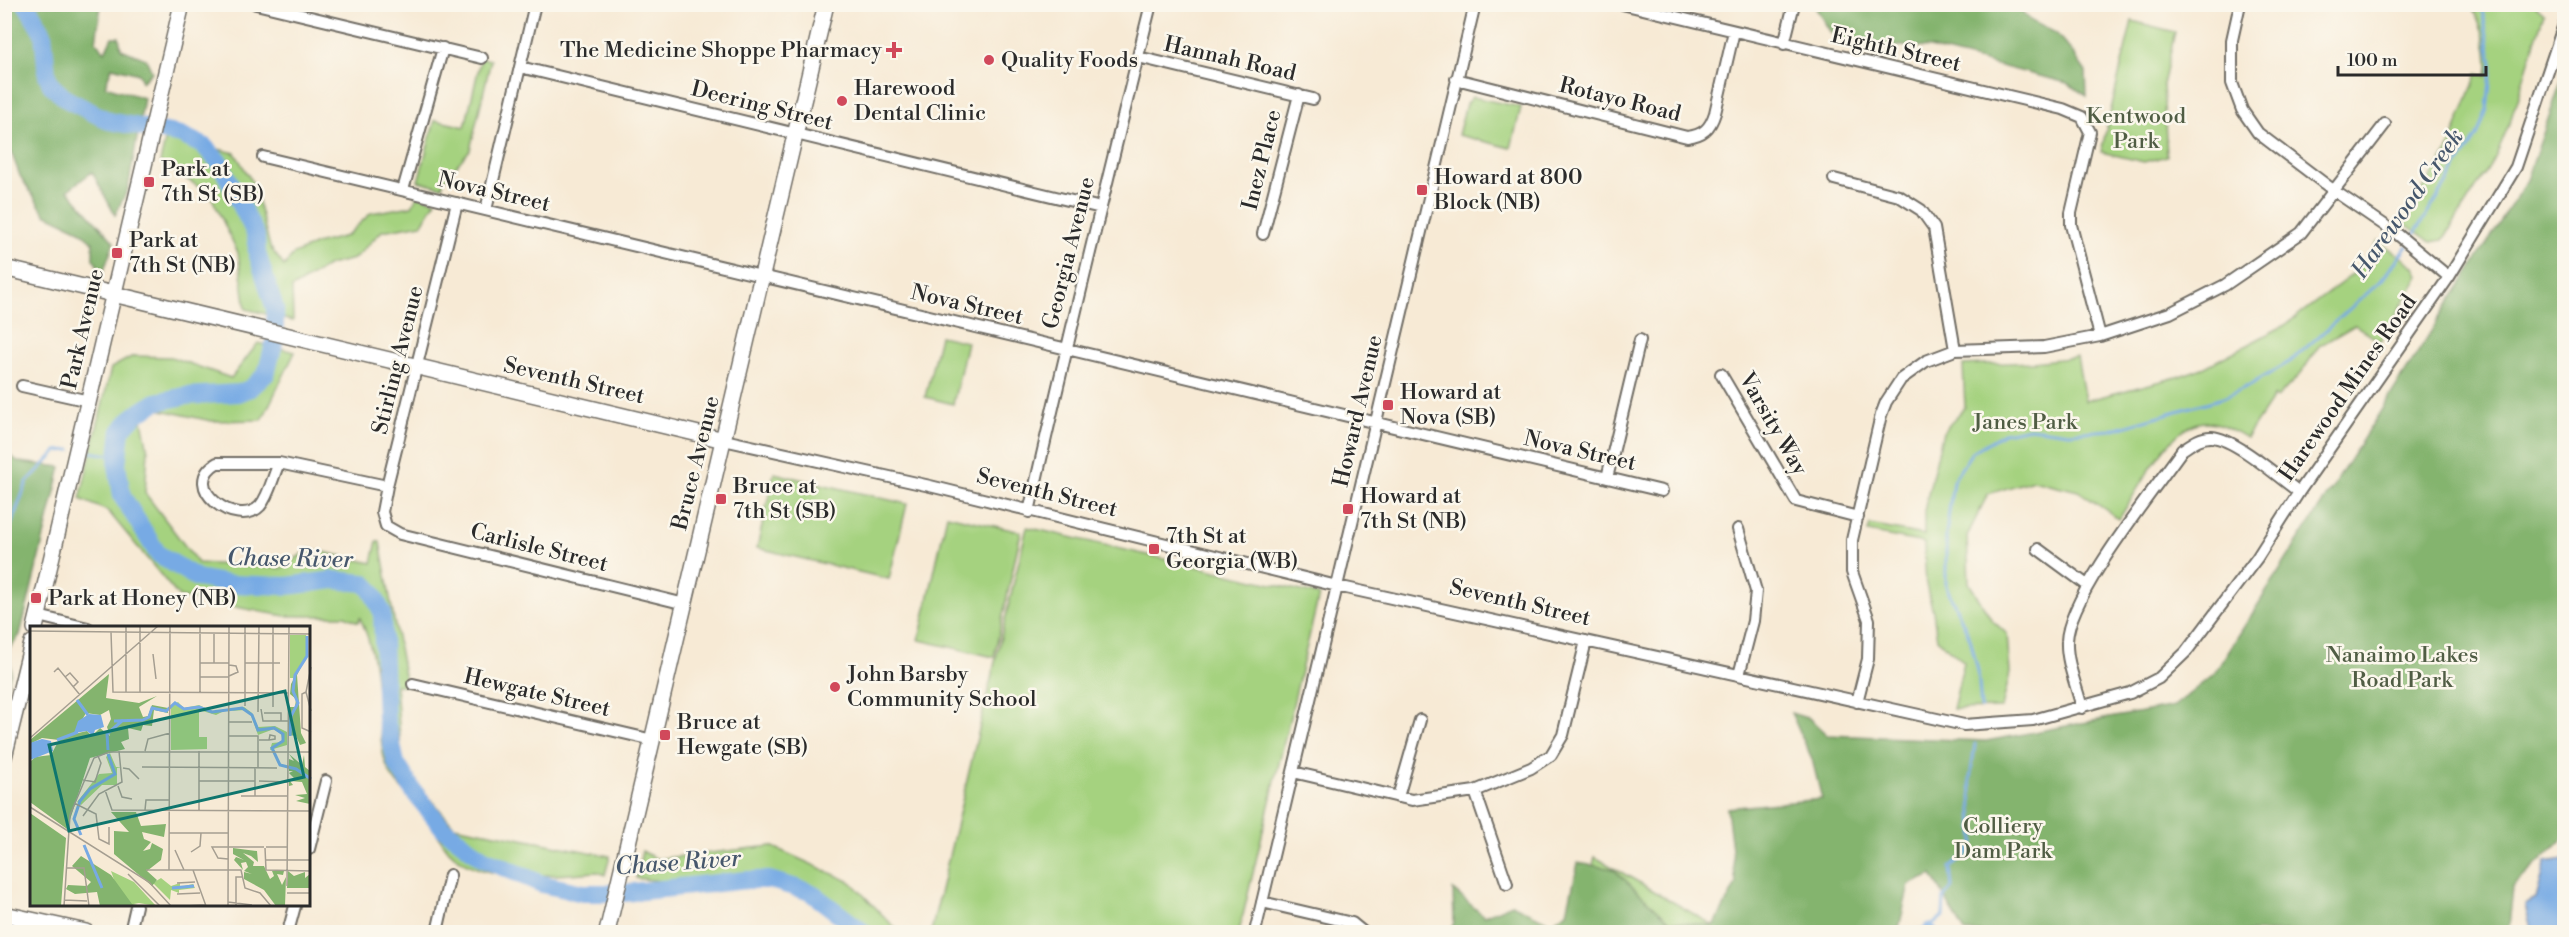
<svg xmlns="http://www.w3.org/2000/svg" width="2569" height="937" font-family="'Libre Bodoni',serif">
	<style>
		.green { fill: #a5d27f; stroke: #687e55; stroke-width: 1.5 }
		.forest { fill: #84b46e; stroke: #58704c; stroke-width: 1.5 }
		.water { fill: #77aae4; stroke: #516a88; stroke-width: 1.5 }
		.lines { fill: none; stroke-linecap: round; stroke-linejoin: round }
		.stream { stroke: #77aae4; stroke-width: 3 }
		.canal { stroke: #77aae4; stroke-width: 10 }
		.river { stroke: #77aae4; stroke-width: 18 }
		.street-casing { stroke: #726e66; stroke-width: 14 }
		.secondary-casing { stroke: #726e66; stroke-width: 18 }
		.street { stroke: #fff; stroke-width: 10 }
		.secondary { stroke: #fff; stroke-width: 15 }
		.poi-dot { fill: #d1495b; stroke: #fbf7ec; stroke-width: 2 }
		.labels { text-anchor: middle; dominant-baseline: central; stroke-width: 5; stroke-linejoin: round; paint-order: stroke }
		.poi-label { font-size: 22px; fill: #2b2b2b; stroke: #fbf7ec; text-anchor: start }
		.street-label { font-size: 22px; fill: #2b2b2b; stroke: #fbf7ec }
		.park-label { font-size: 22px; fill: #505d44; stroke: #fbf7ec }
		.water-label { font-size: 24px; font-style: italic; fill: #46576c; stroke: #fbf7ec }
		.inset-river { fill: none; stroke: #77aae4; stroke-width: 3 }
		.inset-road { fill: none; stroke: #a59e91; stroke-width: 1.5 }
		.view { fill: #0f766e; fill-opacity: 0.15; stroke: #0f766e; stroke-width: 3 }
		.inset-edge { fill: none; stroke: #2b2b2b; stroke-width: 3 }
	</style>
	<rect width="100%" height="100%" fill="#fbf7ec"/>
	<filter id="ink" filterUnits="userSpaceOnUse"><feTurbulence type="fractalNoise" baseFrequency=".0167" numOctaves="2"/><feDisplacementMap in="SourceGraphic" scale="12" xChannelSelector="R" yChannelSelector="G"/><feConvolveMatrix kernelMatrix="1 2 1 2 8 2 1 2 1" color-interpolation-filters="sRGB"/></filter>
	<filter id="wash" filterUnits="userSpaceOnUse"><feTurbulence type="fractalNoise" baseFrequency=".008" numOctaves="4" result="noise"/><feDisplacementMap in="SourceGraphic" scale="24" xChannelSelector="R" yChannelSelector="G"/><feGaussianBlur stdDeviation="1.35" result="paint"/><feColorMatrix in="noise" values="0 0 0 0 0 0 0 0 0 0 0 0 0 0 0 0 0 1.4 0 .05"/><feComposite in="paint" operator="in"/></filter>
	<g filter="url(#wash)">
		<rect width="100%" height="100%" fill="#f7ead5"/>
		<path class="green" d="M2471 5H2535L2544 13 2510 122 2495 158 2443 240 2431 242 2401 221 2447 153 2477 74 2487 76C2491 50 2482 28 2471 5Z
			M2132 21 2175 32 2163 85 2167 156 2144 162 2101 152Z
			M481 58 491 60 470 150 444 180 442 187 418 181 435 120 465 127Z
			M1472 97 1521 107 1511 148 1458 135 1466 104Z
			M166 137 235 153 254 185 270 247 284 266 294 254 316 244 346 236 371 213 412 206 417 196 436 201 422 224 382 231 354 259 329 265 292 288 293 321 246 309 238 253 210 194 160 162Z
			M2379 241 2415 267 2419 276 2380 342 2355 325 2319 346 2301 373 2277 398 2274 396 2246 438C2231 429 2216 419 2198 423 2168 429 2136 493 2119 519L2078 491 2033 480 1988 494 1967 536 1969 583 1992 620 2007 634 2010 673 2002 708 1953 709 1964 662 1937 639 1933 611 1926 585 1924 543 1868 532 1870 525 1924 535V511L1943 432 1965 407 1963 365 2033 362 2077 357 2085 401 2177 377 2205 367 2285 325 2357 271Z
			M940 336 967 342 953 404 925 397Z
			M258 343 295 352 262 420 211 421 139 405 148 451 145 493 198 563 281 568 310 549 372 563 377 541 380 542 406 686 396 685 402 766 454 826 610 856 605 875 598 872C555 874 482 886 449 851 438 839 433 822 422 810 402 787 386 780 382 746 376 701 380 660 360 618L358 622 345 616H285L179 597 108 511 80 499 111 368 133 356 171 357 231 378Z
			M774 473 907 504 889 579 757 548Z
			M947 515 1021 532 994 657 919 640Z
			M1027 527 1319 595 1239 932H931Z
			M771 846 851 882 898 931 907 932H856L810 894 761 875H731L692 885 636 878 642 851 657 859Z
			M1595 857 1725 932H1577Z"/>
		<path class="forest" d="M5 4 101 5 96 42 105 52 112 37H119L121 49 146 59 152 72 142 82 139 74 112 67 105 86 144 98 128 189 115 215 92 172 68 190 114 242 103 273 93 259V242L77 229 45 214 20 176 5 135Z
			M1814 5H2016L2031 21 2056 33 2072 52 2086 72 2087 96 2067 83 1930 48 1903 46 1877 48 1852 43 1831 33Z
			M2564 73V838L2513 887 2509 926 2500 932H2116C2102 922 2088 924 2073 932H1965L1932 875 1909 885 1898 932H1450L1454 922 1453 890 1484 916 1512 904 1551 923 1567 912 1578 863 1613 869 1670 921 1714 926 1736 884 1727 808 1822 799 1812 759 1791 713 1810 719 1827 735 1986 741 2174 706 2214 674 2527 180Z
			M5 452 19 462 61 467 20 635 9 649 11 671 5 699Z"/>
		<path class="water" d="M2564 859V932H2532L2525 905 2536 899 2546 862Z"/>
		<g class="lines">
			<path class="stream" d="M2410 241 2477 136 2487 109 2492 63 2481 4
				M90 452 117 456
				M4 543 27 482 57 451 71 450
				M1981 708 1978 671 1970 638 1946 586V535L1953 481 1972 452 2004 433 2030 428 2069 433 2110 430 2223 398 2250 385 2291 361 2381 281 2407 246
				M1908 932 1929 928 1943 916 1944 897 1952 888 1950 867 1966 855 1974 842 1970 779 1975 744"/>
			<path class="canal" d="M1929 928 1933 932"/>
			<path class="river" d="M26 4 43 33 47 75 51 85 66 99 109 121 181 135 204 146 220 163 256 235 257 253 275 309V340L266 374 251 388 239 393 185 396 156 402 135 415 121 430 117 465 122 496 158 554 197 578 229 584 287 586 334 580 364 583 371 590 382 612 386 719 396 763 414 792 443 828 482 858 542 884 583 893H624L747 880H770L810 892 863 932"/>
		</g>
	</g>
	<g filter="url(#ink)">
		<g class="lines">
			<defs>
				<path id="street" d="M256 4 482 58
					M1622 4 2063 109 2082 117 2090 132 2071 213V225L2100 336
					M2240 4 2232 40V83L2242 110 2258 133 2333 190 2396 233 2449 277
					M1784 44 1794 4
					M1138 57 1313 99
					M520 67 1101 208
					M1456 79 1687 137C1703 135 1710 129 1715 113L1734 31
					M263 157 1662 491
					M1834 179 1899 196 1921 210 1934 228 1955 350
					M403 190 443 48
					M457 203 387 486 382 512 386 526 400 534 685 604
					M486 210 535 4
					M1263 234 1299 95
					M1721 374 1796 501 1858 517
					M22 386 89 401
					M724 440 930 486 1337 586 1964 725 2033 720 2130 693 2159 678 2186 652 2257 558 2299 492 2449 277 2516 167 2564 24
					M279 463C273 476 269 496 260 506 237 530 178 486 217 463H279L387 486
					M1607 478 1640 340
					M1029 512C1067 342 1109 173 1151 4
					M1738 529 1756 591 1753 621 1739 675
					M2038 549 2087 585
					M38 616 88 628
					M413 684 653 740
					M1857 702 1868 659 1869 620 1852 572V540L1881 415 1886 402 1901 379 1926 361 1955 350 2044 347 2100 336 2170 313 2225 285 2301 233 2385 124
					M2082 708C2077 687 2066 662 2067 641 2068 596 2154 490 2182 450 2191 444 2201 436 2212 437 2236 439 2278 477 2299 492
					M1293 772 1412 800 1475 791 1531 768 1551 755 1563 735 1586 641
					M1475 791 1507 884
					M1398 797 1420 720
					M309 849 326 781
					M1262 902 1352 923 1363 932
					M130 932 136 906
					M288 932 295 906
					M437 932 450 875
					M1255 932 1475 4"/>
				<path id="secondary" d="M4 268 724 440
					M35 628 182 4
					M4 757 32 643
					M4 914 86 932
					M607 932 826 4"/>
			</defs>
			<use href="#street" class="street-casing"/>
			<use href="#secondary" class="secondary-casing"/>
			<use href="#street" class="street"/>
			<use href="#secondary" class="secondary"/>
		</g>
	</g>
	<g class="poi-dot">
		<path d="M891 41h6v6h6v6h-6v6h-6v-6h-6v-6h6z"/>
		<circle cx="989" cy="60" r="6"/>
		<circle cx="842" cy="101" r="6"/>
		<rect x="143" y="176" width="12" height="12" rx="3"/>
		<rect x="1416" y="184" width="12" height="12" rx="3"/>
		<rect x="111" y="247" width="12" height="12" rx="3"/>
		<rect x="1382" y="399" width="12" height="12" rx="3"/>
		<rect x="715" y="493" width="12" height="12" rx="3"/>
		<rect x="1342" y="503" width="12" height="12" rx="3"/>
		<rect x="1148" y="543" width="12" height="12" rx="3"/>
		<rect x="30" y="592" width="12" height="12" rx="3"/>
		<circle cx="835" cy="687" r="6"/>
		<rect x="659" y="729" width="12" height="12" rx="3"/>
	</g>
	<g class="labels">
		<g class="poi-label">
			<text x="882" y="50" text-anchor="end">The Medicine Shoppe Pharmacy</text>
			<text x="1001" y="60">Quality Foods</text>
			<text x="854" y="88">Harewood<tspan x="854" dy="25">Dental Clinic</tspan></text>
			<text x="161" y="169">Park at<tspan x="161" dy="25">7th St (SB)</tspan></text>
			<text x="1434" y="177">Howard at 800<tspan x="1434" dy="25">Block (NB)</tspan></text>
			<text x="129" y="240">Park at<tspan x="129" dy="25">7th St (NB)</tspan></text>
			<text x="1400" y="392">Howard at<tspan x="1400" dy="25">Nova (SB)</tspan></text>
			<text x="733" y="486">Bruce at<tspan x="733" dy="25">7th St (SB)</tspan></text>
			<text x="1360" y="496">Howard at<tspan x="1360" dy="25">7th St (NB)</tspan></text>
			<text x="1166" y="536">7th St at<tspan x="1166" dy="25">Georgia (WB)</tspan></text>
			<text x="48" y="598">Park at Honey (NB)</text>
			<text x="847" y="674">John Barsby<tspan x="847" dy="25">Community School</tspan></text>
			<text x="677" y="722">Bruce at<tspan x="677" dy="25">Hewgate (SB)</tspan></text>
		</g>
		<g class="street-label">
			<text transform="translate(1896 50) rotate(13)">Eighth Street</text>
			<text transform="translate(1230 59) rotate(13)">Hannah Road</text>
			<text transform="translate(1620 100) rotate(14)">Rotayo Road</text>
			<text transform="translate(762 106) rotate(14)">Deering Street</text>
			<text transform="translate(1262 160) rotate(-76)">Inez Place</text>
			<text transform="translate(494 192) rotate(13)">Nova Street</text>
			<text transform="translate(1069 253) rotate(-76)">Georgia Avenue</text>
			<text transform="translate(967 305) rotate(13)">Nova Street</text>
			<text transform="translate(83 329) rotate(-77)">Park Avenue</text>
			<text transform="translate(398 360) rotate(-76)">Stirling Avenue</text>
			<text transform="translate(574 381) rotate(13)">Seventh Street</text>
			<text transform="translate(2348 388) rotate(-55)">Harewood Mines Road</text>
			<text transform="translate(1358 411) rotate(-77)">Howard Avenue</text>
			<text transform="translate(1773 424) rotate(60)">Varsity Way</text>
			<text transform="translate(1580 451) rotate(13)">Nova Street</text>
			<text transform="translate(696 463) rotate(-76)">Bruce Avenue</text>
			<text transform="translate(1047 493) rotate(14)">Seventh Street</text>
			<text transform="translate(539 548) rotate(14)">Carlisle Street</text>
			<text transform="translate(1520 603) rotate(13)">Seventh Street</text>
			<text transform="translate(537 693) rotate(13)">Hewgate Street</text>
		</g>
		<g class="park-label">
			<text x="2136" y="116">Kentwood<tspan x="2136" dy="25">Park</tspan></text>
			<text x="2025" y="422">Janes Park</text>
			<text x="2402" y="655">Nanaimo Lakes<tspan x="2402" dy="25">Road Park</tspan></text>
			<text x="2003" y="826">Colliery<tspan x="2003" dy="25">Dam Park</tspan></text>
		</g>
		<g class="water-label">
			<text transform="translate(2408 204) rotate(-55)">Harewood Creek</text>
			<text transform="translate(290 559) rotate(1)">Chase River</text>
			<text transform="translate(678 863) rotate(-4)">Chase River</text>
		</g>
	</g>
	<g transform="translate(30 626)">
		<rect width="280" height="280" fill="#f7ead5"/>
		<path d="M260 9H276L277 15V30L265 52H260ZM148 76 154 82 169 79 184 86 198 83 186 89 169 84V111H177V123L141 124V80ZM214 81 222 87 228 101 245 100 257 106V119L240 124 242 117 253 116 251 108 244 103 228 109 221 89 215 84 200 85ZM80 127 86 141H92L87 142V159H72L51 179 47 176 69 148 82 147 76 131ZM81 245 104 256 126 280 109 277 93 280ZM131 252 141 260 150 257V261L163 258 165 262 149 264V267L141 264 140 274 123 257Z" fill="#a5d27f"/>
		<path d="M275 33 267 49 271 107 276 117 270 119 266 110 259 109V81H265L266 73 260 68 261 58ZM79 48 76 72 109 77 127 70 109 81 113 91 118 90 122 79 138 82V87L124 84 122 100 113 99 111 105 98 102 99 113 91 116 95 123 60 132 37 203 0 176V136L5 131 21 129 29 114 12 112 0 118V114ZM79 84 81 93 77 101 80 110 70 102 62 110 57 105 44 108 56 87 70 89ZM259 128 272 139 274 129 275 141 280 145V178L266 175 275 172 265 169 277 168 272 156 260 155 263 159 259 160V155L265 153 259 147 263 145H259V133L264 135ZM81 186H106L111 200 136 198 134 211 112 206 114 213 121 216 113 225 120 223 122 217 133 223 131 234 117 245 127 254 122 260 84 228V205L99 206ZM0 187 36 212 31 280H0ZM203 222 227 225 228 236 221 230 213 227 224 236 223 240H234L240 253 244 250 242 245H254L253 249 247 248 252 259 256 251 255 280H246L234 264 214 253V246L222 248 214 245 218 241 216 236 211 237 213 244 204 234 206 231 214 234 203 228ZM51 230 81 249 102 278 113 280H70L67 266 45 268 36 263 38 259 57 260 61 256 42 240ZM258 245 264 250 275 246V252L280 248V262H257Z" fill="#84b46e" fill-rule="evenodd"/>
		<path d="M59 88 71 89 74 101 65 104 63 110 57 105 44 107 48 95ZM12 113 21 115 23 125 0 134V117Z" fill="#77aae4"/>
		<path class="inset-river" d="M47 74 58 89M84 95 113 94 119 91 122 82 136 85 145 77 154 83 169 81 182 86 212 82 222 89 228 104 244 102 253 108V115L242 122 250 139 266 143 281 153M260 110 261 90 268 77 263 65 265 49 277 30V10M27 114 48 106M78 124 77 108 93 94M51 209 44 193 50 175 60 163 85 148 78 128M54 219 72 262M142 262 164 260"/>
		<path class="inset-road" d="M0 5 281 8M81 6 83 66 258 67M184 7V37M123 28 126 53M170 37H199M215 37H250M281 41 276 66 281 85M24 46 28 42 50 69M199 50 208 46 206 40 199 39M35 51 40 47 48 56 43 61M170 51H199M96 66V0M110 66V0M170 66V0M276 66 272 68V102L281 106M215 80V0M243 81V0M231 83 233 95H258M228 86 229 0M234 87H251V95M199 96H222M199 110H228V142M0 112 128 0M229 114H239L245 113V110L240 109 239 114M115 125 118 113 140 107M112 141 247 142M93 142 99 143 109 153M53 154 65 156 71 137 68 130M169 155H225M229 155 258 156M88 160 92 171 102 173M75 164 82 184 281 185M211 170H258M225 170V142M44 177 66 188 69 213 79 218V201M0 181 119 256 141 280M115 184 116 174H139M169 185V125M53 190 69 168 92 156 89 125M139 207H198M236 221H257M235 222 236 244 281 245M145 224 154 244M161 226 170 220 171 207M198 233 188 232 182 221H234M235 234H281M36 242H54L59 280M116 244H211L215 262 230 267 241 280M139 244 140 0M163 244 176 280M98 248 130 280M147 257 165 256M257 260 259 0M257 267H281M147 268 170 267M34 274 57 275M198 276 222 279M34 280 40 189 64 132 79 126H281M154 280 175 279M198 280 199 0M206 280V251H213"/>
		<path class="view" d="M255 65 274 151 39 205 19 119Z"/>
		<rect width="280" height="280" class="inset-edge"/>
	</g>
	<rect width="2569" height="937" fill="none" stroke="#fbf7ec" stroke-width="24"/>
	<path d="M2338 66v9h148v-9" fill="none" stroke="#2b2b2b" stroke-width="3"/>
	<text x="2347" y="66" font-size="18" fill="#2b2b2b" stroke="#fbf7ec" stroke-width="4.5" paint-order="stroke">100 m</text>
</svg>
